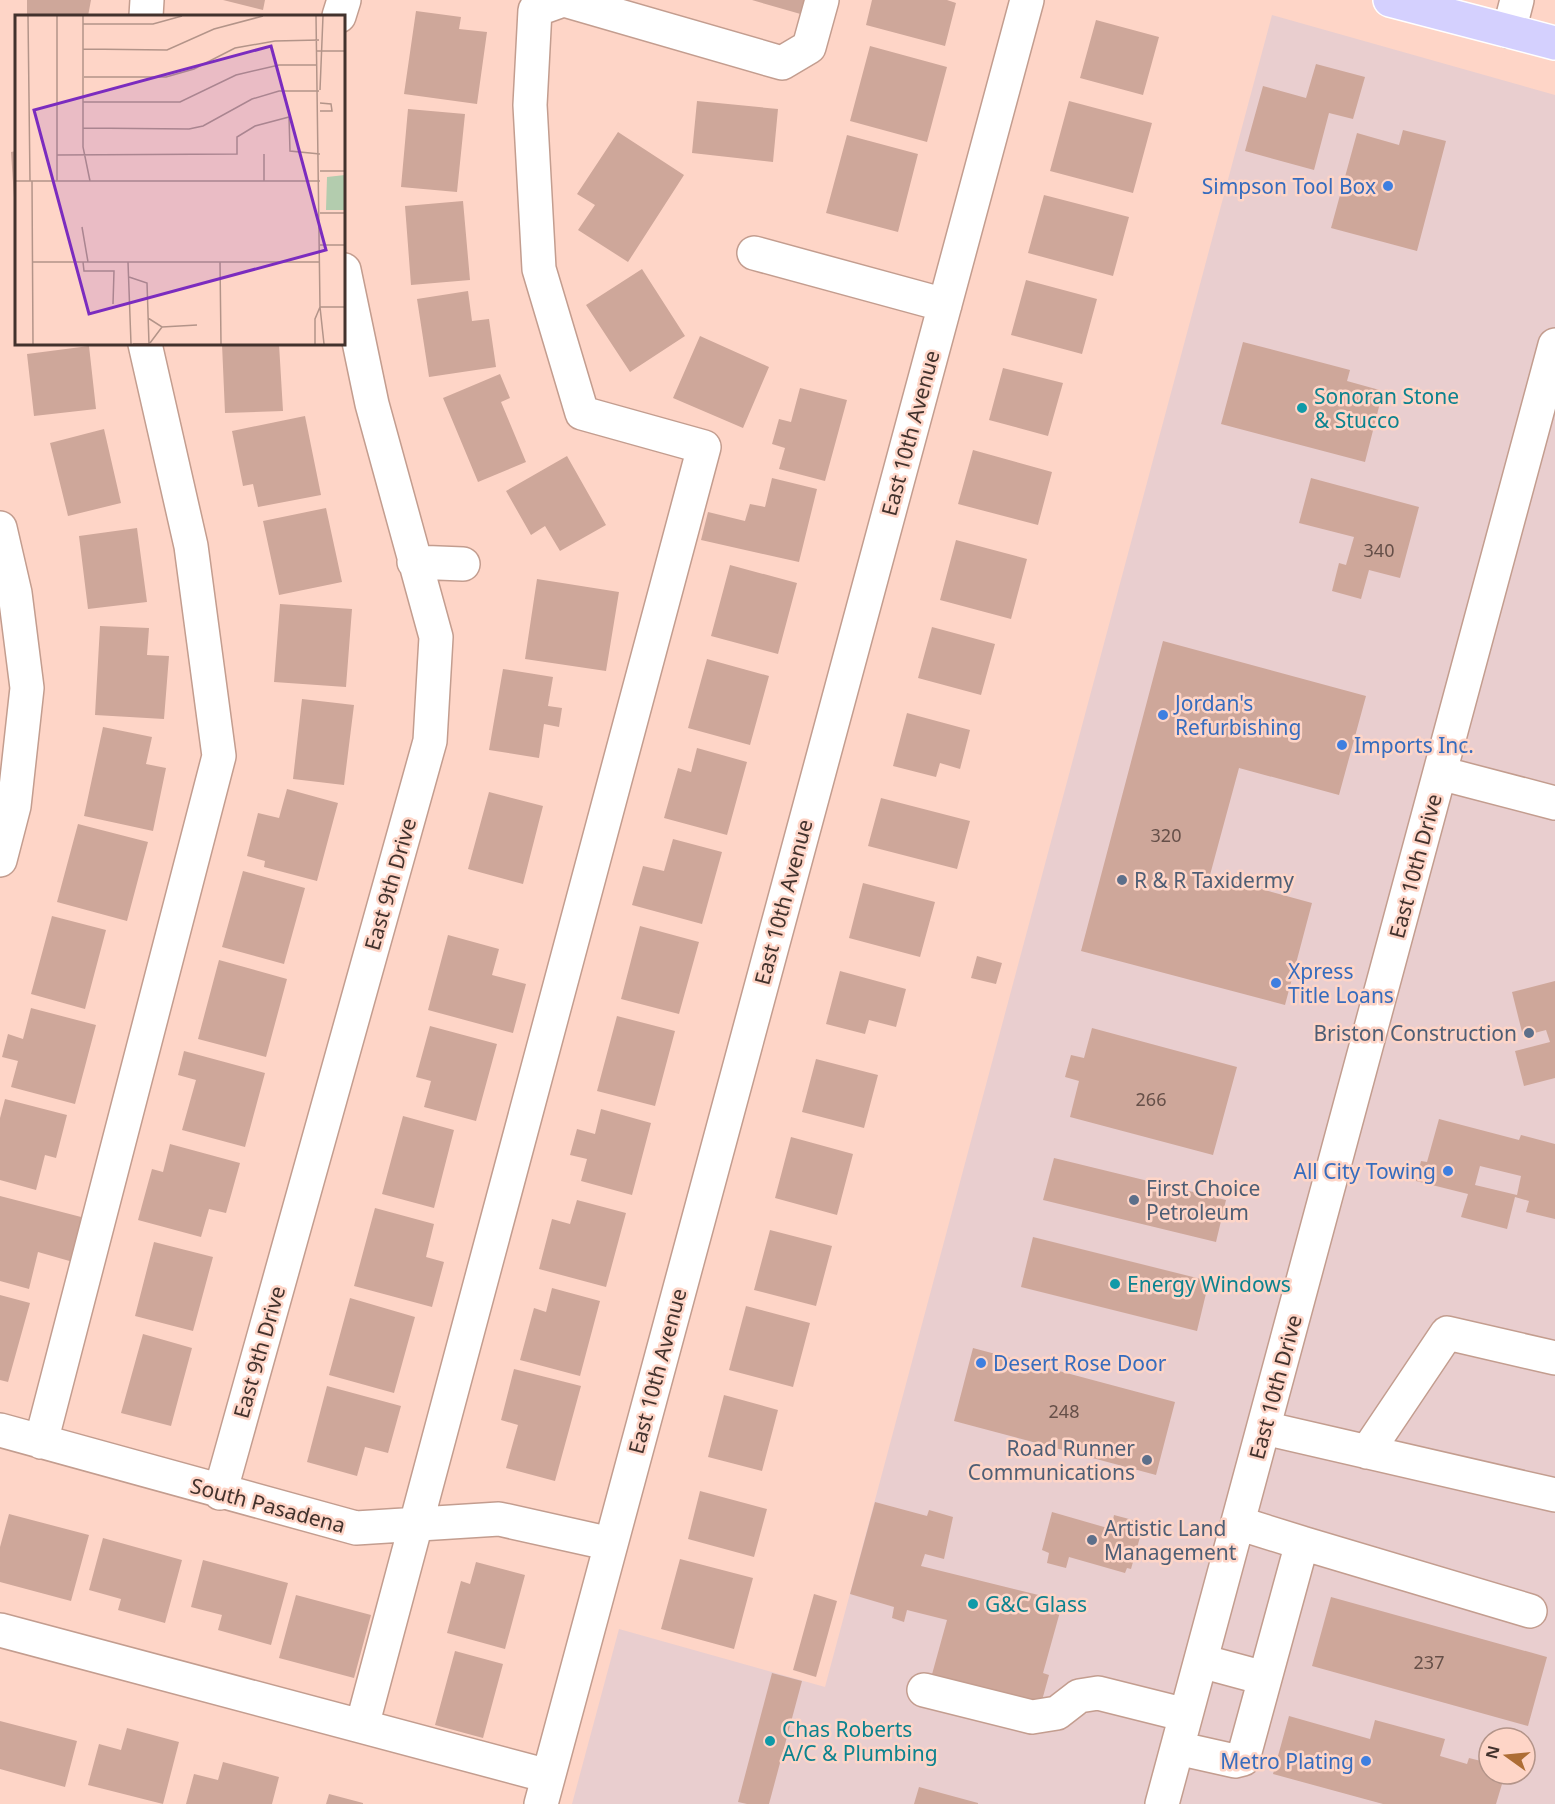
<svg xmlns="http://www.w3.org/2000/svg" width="1555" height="1804" font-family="'Noto Sans',sans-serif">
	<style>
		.industrial { fill: #e9cecf; fill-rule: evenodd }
		.building { fill: #cea79a; fill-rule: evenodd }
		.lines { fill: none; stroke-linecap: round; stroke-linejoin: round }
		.minor-casing { stroke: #c39d8f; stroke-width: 36 }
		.major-casing { stroke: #fff; stroke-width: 36 }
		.minor { stroke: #fff; stroke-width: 33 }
		.major { stroke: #d4d0fe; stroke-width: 33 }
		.shop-dot { fill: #3f7fe0; stroke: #fed5c7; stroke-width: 2 }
		.culture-dot { fill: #0f9aa8; stroke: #fed5c7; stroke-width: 2 }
		.service-dot { fill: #5c6f8a; stroke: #fed5c7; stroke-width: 2 }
		.labels { text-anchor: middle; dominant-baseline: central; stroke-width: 5; stroke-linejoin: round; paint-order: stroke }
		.number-label { font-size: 18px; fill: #654f48 }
		.shop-label { font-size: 21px; fill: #366cbe; stroke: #fed5c7; text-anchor: start }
		.culture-label { font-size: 21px; fill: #0d838f; stroke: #fed5c7; text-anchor: start }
		.street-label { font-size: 21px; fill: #42322d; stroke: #fed5c7 }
		.service-label { font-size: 21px; fill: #4e5e75; stroke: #fed5c7; text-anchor: start }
		.inset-road { fill: none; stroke: #b39489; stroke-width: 1.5 }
		.view { fill: #7b2cbf; fill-opacity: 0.15; stroke: #7b2cbf; stroke-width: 3 }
		.inset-edge { fill: none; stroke: #42322d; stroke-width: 3 }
	</style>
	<rect width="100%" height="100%" fill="#fed5c7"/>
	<path class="industrial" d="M1272 15 1555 95V1804H572L619 1629 825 1687ZM1489 1738H1525V1774H1489Z"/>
	<path class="building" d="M27 0H91L88 16H27Z
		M223 0H265L263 10Z
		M752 0H808L804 15Z
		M872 0H947L956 3 945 46 866 25Z
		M416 11 461 17 459 29 487 32 477 104 404 94Z
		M1096 20 1159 37 1143 95 1080 78Z
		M870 46 947 67 927 142 850 121Z
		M1316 64 1365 77 1353 119 1329 113 1314 170 1245 151 1263 86 1306 98Z
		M697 101 778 109 773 162 692 153Z
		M1069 101 1152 123 1133 193 1050 171Z
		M408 109 465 114 457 192 401 187Z
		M1403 130 1446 141 1417 251 1331 228 1357 133 1399 145Z
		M618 132 684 175 628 262 578 230 595 205 577 194Z
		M847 135 918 154 898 232 826 213Z
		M16 151V213H15L11 152Z
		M1044 195 1129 217 1113 276 1028 253Z
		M463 201 470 280 411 285 405 206Z
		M642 269 685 336 630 372 586 305Z
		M1026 280 1097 299 1082 354 1011 335Z
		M468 291 472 321 489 319 496 367 429 377 417 299Z
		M700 336 769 367 743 428 673 398Z
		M1243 342 1350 370 1347 381 1383 391 1365 462 1221 424Z
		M222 344H279L283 411 225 413Z
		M89 346 96 409 34 416 27 354Z
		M1003 368 1063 383 1048 436 989 420Z
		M500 374 510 398 501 402 526 462 478 482 443 398Z
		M800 388 847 400 825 481 779 469 785 448 772 444 779 419 791 422Z
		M305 416 321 495 258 507 253 484 243 486 232 431Z
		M104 429 121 503 68 516 50 443Z
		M973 450 1052 472 1038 525 958 504Z
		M567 456 606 525 560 551 545 526 531 535 506 491Z
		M772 478 817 489 799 562 701 540 708 512 745 521 750 504 765 507Z
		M1311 478 1419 507 1400 578 1369 570 1361 599 1332 591 1339 563 1346 565 1354 537 1299 523Z
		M326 508 342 582 279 595 263 521Z
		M137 528 147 602 88 609 79 536Z
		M956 540 1027 559 1011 619 940 600Z
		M730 565 797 583 778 654 711 636Z
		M537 579 619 592 606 671 525 659Z
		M280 604 352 609 346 687 274 682Z
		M100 626 149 628 147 655 169 656 164 719 95 715Z
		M932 627 995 644 981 695 918 678Z
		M1163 641 1366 696 1339 795 1239 768 1210 875 1312 903 1285 1005 1081 951Z
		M707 659 769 676 750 745 688 728Z
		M503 669 553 677 548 706 562 708 559 727 544 724 539 758 489 750Z
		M302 699 354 705 344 785 293 779Z
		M907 713 970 730 960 769 940 763 936 777 893 766Z
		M103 727 152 737 146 764 166 768 153 831 84 816Z
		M697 748 747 762 727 835 664 818 678 768 691 772Z
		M287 789 338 803 317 881 264 867 265 861 247 856 258 813 279 818Z
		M489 792 543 806 523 884 468 869Z
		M881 798 970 821 957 869 868 846Z
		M78 824 148 842 127 921 57 902Z
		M673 839 722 852 702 924 632 905 643 866 664 871Z
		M243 871 305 888 284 964 222 947Z
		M863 883 935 902 920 957 849 938Z
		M52 916 106 930 85 1009 31 994Z
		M640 926 699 942 679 1014 621 999Z
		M448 935 499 949 492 975 526 984 513 1033 428 1010Z
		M977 956 1002 963 996 984 971 978Z
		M219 960 287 979 266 1057 198 1039Z
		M840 971 906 989 896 1027 869 1020 865 1034 826 1024Z
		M1555 981V1078L1524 1086 1515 1051 1550 1042 1546 1030 1523 1036 1512 992Z
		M31 1008 96 1025 75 1104 11 1087 18 1061 2 1057 8 1034 23 1039Z
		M617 1016 675 1031 655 1106 597 1091Z
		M430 1026 497 1044 476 1121 424 1107 431 1081 416 1077Z
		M1092 1028 1237 1067 1213 1155 1070 1117 1079 1081 1065 1077 1071 1055 1084 1058Z
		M184 1051 265 1073 245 1147 182 1130 196 1080 178 1075Z
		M816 1059 878 1075 864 1128 802 1112Z
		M5 1099 67 1115 56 1158 45 1155 36 1190 0 1180V1118Z
		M601 1109 651 1123 632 1195 581 1181 587 1159 570 1155 577 1129 595 1134Z
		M403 1116 454 1130 434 1208 382 1194Z
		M1439 1119 1519 1140 1521 1135 1555 1144V1219L1526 1212 1529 1201 1515 1197 1507 1229 1461 1217 1468 1194 1416 1181 1421 1161 1427 1162ZM1480 1166 1521 1176 1517 1195 1475 1185Z
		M791 1137 853 1154 837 1215 775 1198Z
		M170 1144 240 1163 226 1213 209 1209 201 1237 138 1220 152 1169 163 1172Z
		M1054 1158 1226 1200 1216 1242 1043 1200Z
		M0 1196 85 1218 73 1262 38 1252 29 1289 0 1281Z
		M577 1200 626 1213 606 1287 539 1269 552 1219 570 1224Z
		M375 1208 434 1224 426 1257 444 1262 432 1307 354 1286Z
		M770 1230 832 1246 816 1306 754 1290Z
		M1033 1237 1209 1281 1197 1331 1021 1287Z
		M154 1242 213 1257 193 1331 135 1316Z
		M552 1288 600 1301 580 1376 520 1360 534 1308 546 1312Z
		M0 1295 30 1303 8 1382 0 1380Z
		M350 1298 415 1317 394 1393 329 1375Z
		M746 1306 810 1323 793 1387 729 1370Z
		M143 1334 192 1348 171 1426 121 1413Z
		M973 1348 1175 1402 1156 1475 954 1421Z
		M514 1369 581 1386 555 1481 506 1468 518 1425 501 1420Z
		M327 1386 401 1406 388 1453 365 1447 357 1476 307 1462Z
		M724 1395 778 1410 762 1471 708 1457Z
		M700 1491 767 1509 754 1557 688 1539Z
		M875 1502 927 1516 929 1510 953 1517 944 1559 925 1554 921 1566 1063 1601 1043 1673 1049 1675 1041 1704 931 1678 947 1620 907 1610 904 1622 892 1618 894 1607 850 1594Z
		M1052 1512 1111 1529 1114 1515 1144 1523 1131 1569 1127 1568 1125 1573 1069 1557 1066 1568 1047 1563 1049 1553 1042 1550Z
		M9 1514 89 1535 71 1601 0 1582V1547Z
		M103 1538 182 1560 165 1623 118 1610 121 1599 89 1590Z
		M680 1559 753 1578 734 1649 661 1629Z
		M203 1560 288 1583 271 1645 218 1630 222 1615 191 1607Z
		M476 1562 525 1575 505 1649 447 1633 461 1581 470 1584Z
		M814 1594 837 1601 816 1677 793 1670Z
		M296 1595 371 1615 354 1678 279 1658Z
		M1331 1597 1547 1657 1528 1726 1312 1666Z
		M455 1651 503 1664 483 1738 435 1725Z
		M772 1673 802 1681 769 1804H747L738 1802Z
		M1289 1716 1370 1739 1375 1720 1445 1739 1440 1756 1467 1764 1469 1758 1489 1763V1774H1505L1496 1804H1383L1273 1774Z
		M0 1721 77 1741 65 1787 0 1769Z
		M127 1728 179 1742 163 1804 88 1785 99 1744 121 1750Z
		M223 1762 279 1777 272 1804H186L194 1774 218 1780Z
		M919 1787 978 1803V1804H914Z
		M329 1794 363 1803V1804H326Z"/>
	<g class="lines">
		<defs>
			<path id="minor" d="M564 0 782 63 809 47 822 0
				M146 16 147 0
				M339 16 344 0
				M1509 31 1517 0
				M754 253 945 305
				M0 528 15 593 27 688 14 806 0 860
				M414 562 463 564
				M1440 773 1555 803
				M1264 1428 1555 1495
				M0 1430 356 1528 499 1519 611 1544
				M41 1442 219 756 191 546 145 344
				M1367 1452 1447 1333 1555 1358
				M220 1493 430 741 436 637 372 404 344 270
				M1238 1523 1302 1543
				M0 1630 548 1776
				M1201 1661 1264 1678
				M924 1690 1032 1717 1057 1713 1079 1696 1098 1693 1186 1715
				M362 1726 704 447 582 413 539 269 530 105 535 10 563 0
				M1177 1748 1235 1761 1243 1759 1302 1543 1530 1611
				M541 1804 1027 0
				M1162 1804 1555 345"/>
			<path id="major" d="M1390 0 1555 43"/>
		</defs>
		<use href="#minor" class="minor-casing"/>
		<use href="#major" class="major-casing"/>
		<use href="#minor" class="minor"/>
		<use href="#major" class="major"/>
	</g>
	<g class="shop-dot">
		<circle cx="1388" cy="186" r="6"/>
		<circle cx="1163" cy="715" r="6"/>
		<circle cx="1342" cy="745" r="6"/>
		<circle cx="1276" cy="983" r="6"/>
		<circle cx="1448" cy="1171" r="6"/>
		<circle cx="981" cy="1363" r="6"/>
		<circle cx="1366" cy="1761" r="6"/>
	</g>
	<g class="culture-dot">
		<circle cx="1302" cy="408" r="6"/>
		<circle cx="1115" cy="1284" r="6"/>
		<circle cx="973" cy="1604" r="6"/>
		<circle cx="770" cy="1741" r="6"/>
	</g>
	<g class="service-dot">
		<circle cx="1122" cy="880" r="6"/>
		<circle cx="1529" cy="1033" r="6"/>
		<circle cx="1134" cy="1200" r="6"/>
		<circle cx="1147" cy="1460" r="6"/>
		<circle cx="1092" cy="1540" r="6"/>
	</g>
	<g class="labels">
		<g class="number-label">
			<text x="1379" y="550">340</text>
			<text x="1166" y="835">320</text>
			<text x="1151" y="1099">266</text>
			<text x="1064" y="1411">248</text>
			<text x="1429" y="1662">237</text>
		</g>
		<g class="shop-label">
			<text x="1376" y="186" text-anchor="end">Simpson Tool Box</text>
			<text x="1175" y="703">Jordan's<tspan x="1175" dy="24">Refurbishing</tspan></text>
			<text x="1354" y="745">Imports Inc.</text>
			<text x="1288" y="971">Xpress<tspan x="1288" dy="24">Title Loans</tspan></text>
			<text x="1436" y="1171" text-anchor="end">All City Towing</text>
			<text x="993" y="1363">Desert Rose Door</text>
			<text x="1354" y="1761" text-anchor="end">Metro Plating</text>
		</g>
		<g class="culture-label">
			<text x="1314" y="396">Sonoran Stone<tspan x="1314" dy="24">&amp; Stucco</tspan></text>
			<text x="1127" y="1284">Energy Windows</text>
			<text x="985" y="1604">G&amp;C Glass</text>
			<text x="782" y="1729">Chas Roberts<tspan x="782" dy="24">A/C &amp; Plumbing</tspan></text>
		</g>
		<g class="street-label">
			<text transform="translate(910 433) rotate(-75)">East 10th Avenue</text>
			<text transform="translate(1415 866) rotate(-75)">East 10th Drive</text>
			<text transform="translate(390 884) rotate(-74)">East 9th Drive</text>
			<text transform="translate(783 902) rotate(-75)">East 10th Avenue</text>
			<text transform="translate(259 1352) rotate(-74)">East 9th Drive</text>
			<text transform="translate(657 1371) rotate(-75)">East 10th Avenue</text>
			<text transform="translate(1275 1387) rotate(-75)">East 10th Drive</text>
			<text transform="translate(268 1505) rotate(15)">South Pasadena</text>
		</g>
		<g class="service-label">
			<text x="1134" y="880">R &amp; R Taxidermy</text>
			<text x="1517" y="1033" text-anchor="end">Briston Construction</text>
			<text x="1146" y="1188">First Choice<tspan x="1146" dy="24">Petroleum</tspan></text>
			<text x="1135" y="1448" text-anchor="end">Road Runner<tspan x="1135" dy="24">Communications</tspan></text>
			<text x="1104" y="1528">Artistic Land<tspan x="1104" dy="24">Management</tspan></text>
		</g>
	</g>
	<g transform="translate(15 15)">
		<rect width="330" height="330" fill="#fed5c7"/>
		<path d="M330 160V195H311L312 162Z" fill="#b3ccae"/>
		<path class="inset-road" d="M13 1 15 166M42 1V166M68 1V132L75 166M301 1 305 292 309 329M68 9H138L167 1M68 34 152 35 199 14 248 1M302 36H330M69 62H151L179 54 220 33 260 26 304 25M305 75 308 1M68 87H165L221 60 264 50H302M305 88 316 89 317 96H305M68 113 174 114 188 111 237 84 264 76H304M42 140 222 139V122L240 111 274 102 275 136 305 139M305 156H330M0 166H305M17 166 18 329M249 166V139M305 198H330M67 212 73 247M305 230H330M17 247H305M68 247 69 256H99L98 289M113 247 116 329M205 247 206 329M114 262 132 268 134 329H118M305 292H330M133 303 147 312 182 310M135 328 147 312M300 329V304L305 292"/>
		<path class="view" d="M256 31 311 235 74 299 19 95Z"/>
		<rect width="330" height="330" class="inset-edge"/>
	</g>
	<g transform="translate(1507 1756) rotate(285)"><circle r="28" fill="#fed5c7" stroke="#b39489" stroke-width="1.5"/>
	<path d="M0-4.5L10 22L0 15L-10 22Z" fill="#ad6d35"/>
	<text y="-9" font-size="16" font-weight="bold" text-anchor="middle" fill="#42322d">N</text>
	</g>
</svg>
